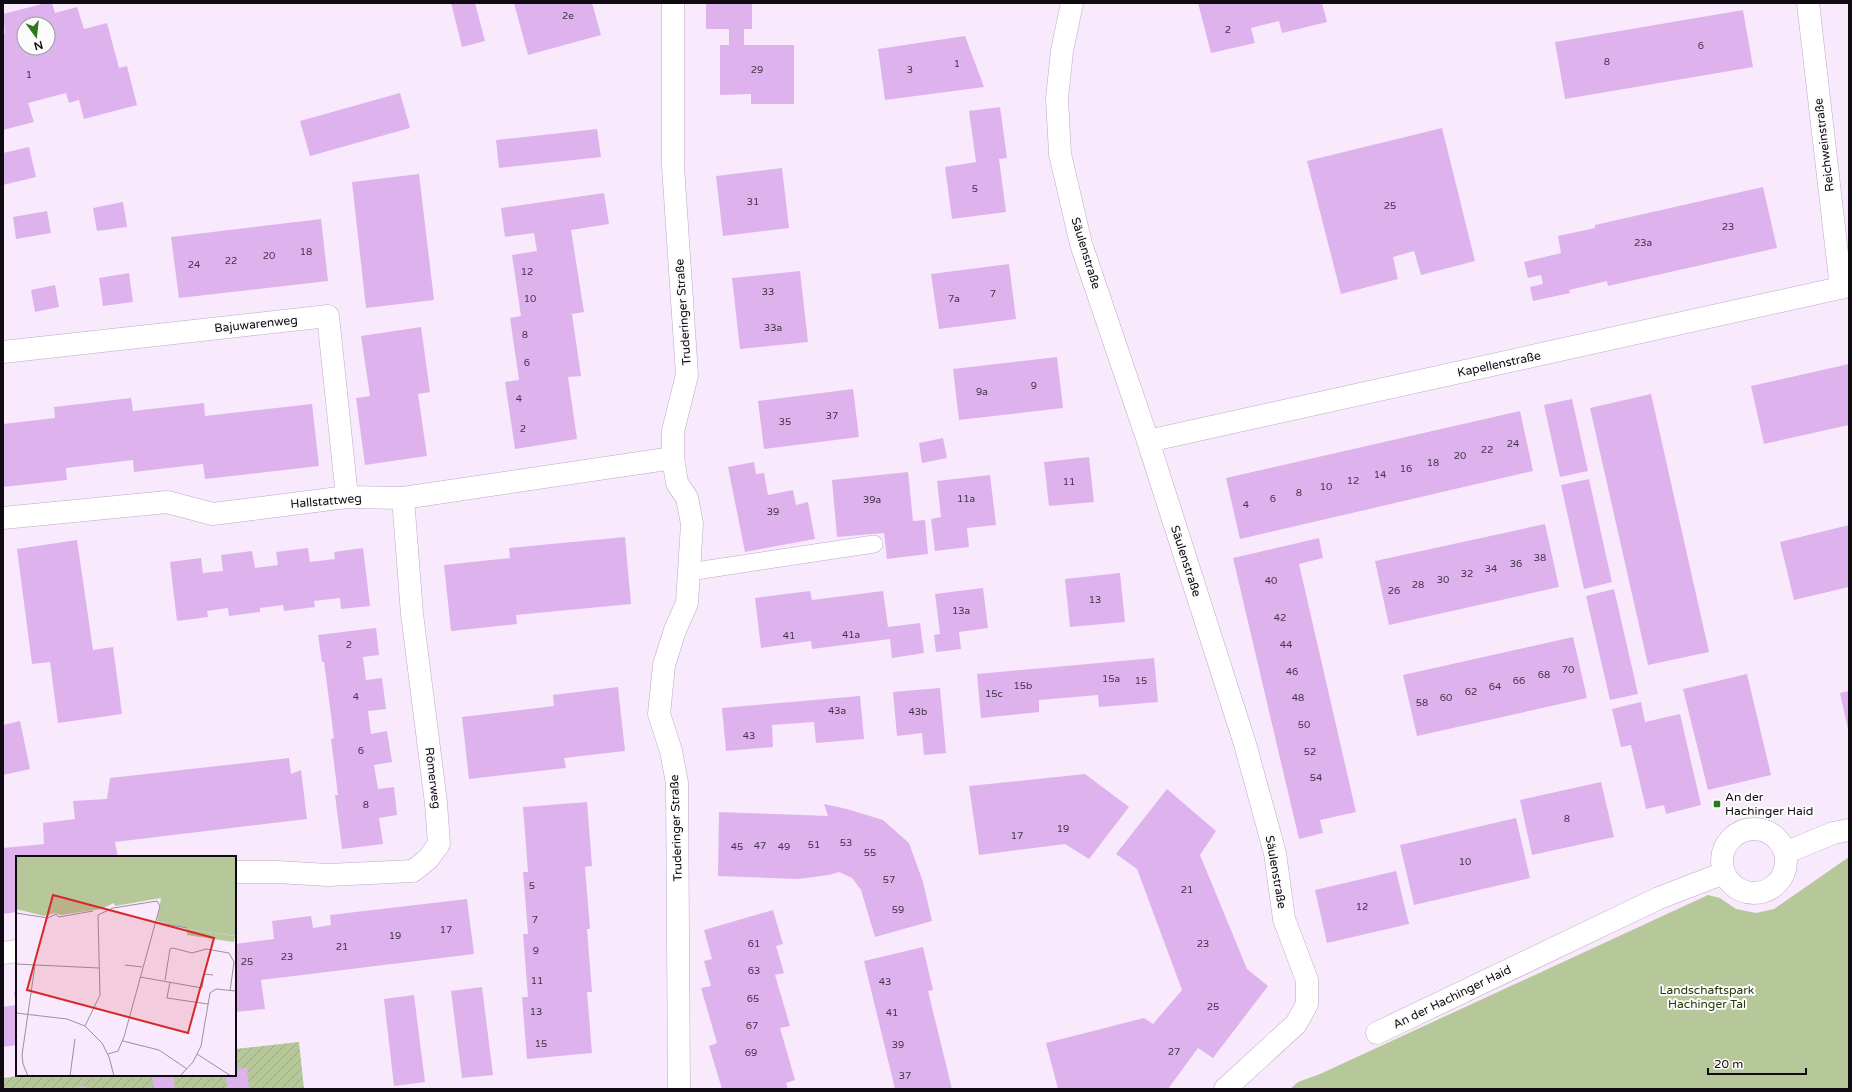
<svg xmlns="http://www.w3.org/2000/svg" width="1852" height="1092" font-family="'Varela Round',sans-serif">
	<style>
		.park { fill: #b6c89a }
		.garden { fill: url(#garden-furrows) }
		.building { fill: #deb3ed; fill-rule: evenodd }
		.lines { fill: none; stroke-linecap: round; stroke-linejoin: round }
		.lane-casing { stroke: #bcaac2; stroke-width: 18 }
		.street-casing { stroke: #bcaac2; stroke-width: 23 }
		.lane { stroke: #fff; stroke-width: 17 }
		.street { stroke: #fff; stroke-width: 22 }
		.poi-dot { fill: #2d771d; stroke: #fcfcfc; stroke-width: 1.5 }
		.labels { text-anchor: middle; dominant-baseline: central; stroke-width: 4; stroke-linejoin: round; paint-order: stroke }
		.number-label { font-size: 10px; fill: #443449 }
		.street-label { font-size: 12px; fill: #100a12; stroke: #fcfcfc }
		.poi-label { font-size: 12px; fill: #100a12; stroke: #fcfcfc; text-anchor: start }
		.park-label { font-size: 12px; fill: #2b3a08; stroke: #fcfcfc }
		.inset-road { fill: none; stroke: #9b909f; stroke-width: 1 }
		.view { fill: #d62828; fill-opacity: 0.15; stroke: #d62828; stroke-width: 2 }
		.inset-edge { fill: none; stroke: #100a12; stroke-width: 2 }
	</style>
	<defs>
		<pattern id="garden-furrows" width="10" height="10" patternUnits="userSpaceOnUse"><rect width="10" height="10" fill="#b6c89a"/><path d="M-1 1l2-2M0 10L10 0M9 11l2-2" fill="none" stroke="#9baa84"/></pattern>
	</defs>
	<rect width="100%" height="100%" fill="#f8e9fd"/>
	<path class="park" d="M1849 857V1089H1290L1298 1082 1320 1074 1708 895 1720 898 1736 909 1756 913 1774 909Z"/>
	<path class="garden" d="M299 1042 304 1089H3V1078L28 1075H235V1049Z"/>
	<path class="building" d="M46 3H52L55 13 77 7 84 29 107 23 119 68 127 66 137 105 84 119 79 100 69 103 66 93 28 103 34 122 3 130V34L5 33 3 14ZM24 24H48V48H24Z
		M451 3H475L485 41 462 47Z
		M514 3H592L601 35 528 55Z
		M706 3H752V29H744V45H794V104H751V94L720 95V45H729V29H706Z
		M1198 3H1322L1327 22 1282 33 1279 21 1251 28 1255 43 1211 53Z
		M1743 10 1753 67 1565 99 1555 42Z
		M965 36 984 87 885 100 878 49Z
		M400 93 410 128 310 156 300 121Z
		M1000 107 1007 158 999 159 1006 212 952 219 945 167 976 162 969 111Z
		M1442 128 1475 261 1421 275 1414 251 1393 257 1398 279 1341 294 1307 161Z
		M597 129 601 157 499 168 496 140Z
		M29 147 36 177 3 185V153Z
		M782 168 789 228 723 236 716 176Z
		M419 174 434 300 366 308 352 182Z
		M1763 187 1777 248 1608 286 1607 281 1569 290 1570 293 1533 301 1530 287 1543 284 1541 275 1528 278 1524 262 1561 253 1558 236 1595 228V225Z
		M604 193 609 224 571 230 584 312 572 314 581 376 568 377 577 439 515 449 505 382 519 380 510 318 521 316 512 255 537 251 534 233 505 237 501 208Z
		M123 202 127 227 97 231 93 208Z
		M47 211 51 233 16 239 13 217Z
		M321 219 328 281 179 298 171 237Z
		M1009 264 1016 319 939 329 931 274Z
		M800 271 808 342 740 349 732 278Z
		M129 273 133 302 103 306 99 278Z
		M55 285 59 307 35 312 31 290Z
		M421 327 430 392 418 394 427 456 365 465 356 398 370 396 361 336Z
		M1057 357 1063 408 959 420 953 369Z
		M1849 364V425L1764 444 1751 386Z
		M853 389 859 437 764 449 758 401Z
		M1651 394 1709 652 1648 665 1590 408Z
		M131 398 133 411 204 403 205 416 312 404 319 466 205 479 203 464 134 472 133 460 66 468 67 480 3 487V424L55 418 54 407Z
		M1572 399 1588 471 1560 477 1544 405Z
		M1520 411 1533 471 1240 539 1226 478Z
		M943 438 947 458 922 463 919 443Z
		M1089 457 1094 502 1049 506 1044 462Z
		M754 462 756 474 764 473 768 495 793 490 796 505 808 502 815 539 745 552 728 467Z
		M908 472 913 521 925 520 928 554 887 559 884 533 837 537 832 480Z
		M990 475 996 525 967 528 969 547 935 551 931 519 941 517 937 481Z
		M1589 479 1612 582 1584 589 1561 485Z
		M1545 524 1559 587 1389 625 1375 561Z
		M1849 525V587L1794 600 1780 542Z
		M625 537 631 604 516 615 517 624 451 631 444 565 510 558 509 548Z
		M1319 538 1323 558 1299 564 1356 812 1320 820 1323 833 1299 839 1233 558Z
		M77 540 93 650 113 647 122 714 58 723 50 662 32 664 17 549Z
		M308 548 310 562 335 559 334 552 363 548 370 606 341 609 340 598 314 601 315 607 284 611 283 605 260 608V612L229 616 228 608 207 611 208 617 177 621 170 562 201 558 203 573 223 571 221 555 252 551 255 568 278 565 276 552Z
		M1120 573 1125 622 1070 627 1065 579Z
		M983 588 988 628 959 632 961 649 936 652 934 635 940 634 935 594Z
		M1614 589 1638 694 1610 700 1586 596Z
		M810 591 812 600 883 591 888 627 920 623 924 653 892 658 890 639 812 649 811 641 761 648 755 598Z
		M376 628 379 655 363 657 366 680 382 678 386 709 368 711 371 734 387 731 392 762 374 765 378 789 394 787 397 815 379 818 383 844 342 849 335 795H338L331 739 334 738 324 662H322L318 635Z
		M1573 637 1587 698 1417 736 1403 675Z
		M1154 658 1158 702 1099 707 1098 695 1039 700V712L981 718 977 674Z
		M1747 674 1771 775 1708 790 1683 689Z
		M618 687 625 751 564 758 566 768 469 779 462 717 554 706 553 695Z
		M940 688 946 753 924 755 922 733 897 736 893 692Z
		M1849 691V729H1848L1840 693Z
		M860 696 864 739 816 743 814 722 772 725 773 747 726 751 722 708Z
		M1641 702 1645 722 1680 714 1701 805 1666 814 1664 805 1646 809 1631 745 1621 747 1612 709Z
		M20 721 30 769 3 775V725Z
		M289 758 291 774 301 770 307 819 115 842 118 857H17V912L3 914V848L44 844 43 823 75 819 73 801 107 799 110 778Z
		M1085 774 1129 807 1089 859 1065 844 979 855 969 786Z
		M1601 782 1614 837 1532 855 1520 800Z
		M1167 789 1216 831 1200 855 1247 969 1268 986 1213 1058 1198 1048 1168 1089H1058L1046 1043 1144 1018 1153 1024 1182 990 1137 869 1116 854Z
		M587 802 592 866 585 867 590 929H587L592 992H587L592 1053 527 1059 522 997H528L523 934H528L523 872H528L523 807Z
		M824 804 847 809 883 820 909 843 923 882 932 921 875 937 861 890 852 878 839 872 829 875 798 879 718 876 719 812 828 816Z
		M1516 818 1530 878 1414 905 1400 845Z
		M1396 871 1409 924 1327 943 1315 890Z
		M467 899 474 954 261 980 265 1009 235 1012V944L274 939 272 921 311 916 313 928 331 925 330 915Z
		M773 910 783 944 776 946 784 973 775 975 790 1026 780 1028 795 1080 786 1083 788 1089H722L709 1046 717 1043 701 988 711 986 704 961 712 959 704 930Z
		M923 947 933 990 928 991 952 1089H895L864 961Z
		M482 987 493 1075 462 1078 451 991Z
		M14 992H17V1045L3 1047V1007L16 1005Z
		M414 995 425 1082 394 1086 384 999Z
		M247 1068 249 1089H227L226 1075H235V1069Z
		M152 1075H173L175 1089H154Z
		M85 1086 86 1089H73V1088Z"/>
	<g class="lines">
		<defs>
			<path id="lane" d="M689 572 874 544"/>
			<path id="street" d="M673 3V166L687 375 673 431V458L677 483 687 498 692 524 687 603 675 630 664 665 659 714 671 751 677 783 679 1089
				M1072 3 1062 51 1057 98 1060 154 1081 244 1148 441 1245 744 1275 853 1284 919 1307 980V1004L1296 1024 1225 1089
				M1808 3 1841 288
				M3 352 328 316 347 497
				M1148 441 1849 286
				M3 518 167 502 213 514 347 497 403 498 673 458
				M1722 861a32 32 0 1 1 64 0a32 32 0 1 1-64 0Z
				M1785 853 1833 833 1849 830
				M235 872H277L328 875 413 871 428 859 439 844 436 803 412 614 403 498
				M3 953 17 951
				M1377 1033 1659 898 1724 873"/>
		</defs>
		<use href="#lane" class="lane-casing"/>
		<use href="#street" class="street-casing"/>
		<use href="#lane" class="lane"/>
		<use href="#street" class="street"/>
	</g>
	<rect class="poi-dot" x="1713" y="800" width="8" height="8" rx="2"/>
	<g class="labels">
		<g class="number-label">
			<text x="568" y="16">2e</text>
			<text x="1228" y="30">2</text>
			<text x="1701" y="46">6</text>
			<text x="1607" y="62">8</text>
			<text x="957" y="64">1</text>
			<text x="757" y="70">29</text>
			<text x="910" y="70">3</text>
			<text x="29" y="75">1</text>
			<text x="975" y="189">5</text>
			<text x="753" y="202">31</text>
			<text x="1390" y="206">25</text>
			<text x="1728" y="227">23</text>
			<text x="1643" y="243">23a</text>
			<text x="306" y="252">18</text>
			<text x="269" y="256">20</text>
			<text x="231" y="261">22</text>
			<text x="194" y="265">24</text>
			<text x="527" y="272">12</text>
			<text x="768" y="292">33</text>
			<text x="993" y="294">7</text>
			<text x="530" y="299">10</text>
			<text x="954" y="299">7a</text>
			<text x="773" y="328">33a</text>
			<text x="525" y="335">8</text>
			<text x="527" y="363">6</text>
			<text x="1034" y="386">9</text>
			<text x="982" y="392">9a</text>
			<text x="519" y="399">4</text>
			<text x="832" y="416">37</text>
			<text x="785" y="422">35</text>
			<text x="523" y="429">2</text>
			<text x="1513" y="444">24</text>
			<text x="1487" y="450">22</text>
			<text x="1460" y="456">20</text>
			<text x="1433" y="463">18</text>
			<text x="1406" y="469">16</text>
			<text x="1380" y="475">14</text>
			<text x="1353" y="481">12</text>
			<text x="1069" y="482">11</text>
			<text x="1326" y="487">10</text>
			<text x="1299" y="493">8</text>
			<text x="966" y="499">11a</text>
			<text x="1273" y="499">6</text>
			<text x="872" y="500">39a</text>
			<text x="1246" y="505">4</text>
			<text x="773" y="512">39</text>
			<text x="1540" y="558">38</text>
			<text x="1516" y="564">36</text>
			<text x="1491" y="569">34</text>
			<text x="1467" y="574">32</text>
			<text x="1443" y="580">30</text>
			<text x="1271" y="581">40</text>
			<text x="1418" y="585">28</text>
			<text x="1394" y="591">26</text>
			<text x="1095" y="600">13</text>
			<text x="961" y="611">13a</text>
			<text x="1280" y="618">42</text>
			<text x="851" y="635">41a</text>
			<text x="789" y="636">41</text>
			<text x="349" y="645">2</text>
			<text x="1286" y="645">44</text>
			<text x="1568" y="670">70</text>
			<text x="1292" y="672">46</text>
			<text x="1544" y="675">68</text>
			<text x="1111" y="679">15a</text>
			<text x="1141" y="681">15</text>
			<text x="1519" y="681">66</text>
			<text x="1023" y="686">15b</text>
			<text x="1495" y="687">64</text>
			<text x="1471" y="692">62</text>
			<text x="994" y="694">15c</text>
			<text x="356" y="697">4</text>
			<text x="1298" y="698">48</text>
			<text x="1446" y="698">60</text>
			<text x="1422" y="703">58</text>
			<text x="837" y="711">43a</text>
			<text x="918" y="712">43b</text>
			<text x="1304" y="725">50</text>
			<text x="749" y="736">43</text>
			<text x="361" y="751">6</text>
			<text x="1310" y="752">52</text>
			<text x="1316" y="778">54</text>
			<text x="366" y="805">8</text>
			<text x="1567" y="819">8</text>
			<text x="1063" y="829">19</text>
			<text x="1017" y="836">17</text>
			<text x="846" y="843">53</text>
			<text x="814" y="845">51</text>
			<text x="760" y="846">47</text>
			<text x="737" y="847">45</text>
			<text x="784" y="847">49</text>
			<text x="870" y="853">55</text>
			<text x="1465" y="862">10</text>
			<text x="889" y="880">57</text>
			<text x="532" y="886">5</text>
			<text x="1187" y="890">21</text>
			<text x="1362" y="907">12</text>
			<text x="898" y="910">59</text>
			<text x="535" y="920">7</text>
			<text x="446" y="930">17</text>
			<text x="395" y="936">19</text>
			<text x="754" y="944">61</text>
			<text x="1203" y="944">23</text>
			<text x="342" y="947">21</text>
			<text x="536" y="951">9</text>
			<text x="287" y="957">23</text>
			<text x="247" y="962">25</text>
			<text x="754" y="971">63</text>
			<text x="537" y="981">11</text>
			<text x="885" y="982">43</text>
			<text x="753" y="999">65</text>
			<text x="1213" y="1007">25</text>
			<text x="536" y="1012">13</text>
			<text x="892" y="1013">41</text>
			<text x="752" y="1026">67</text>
			<text x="541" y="1044">15</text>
			<text x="898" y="1045">39</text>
			<text x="1174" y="1052">27</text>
			<text x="751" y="1053">69</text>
			<text x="905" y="1076">37</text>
		</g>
		<g class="street-label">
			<text transform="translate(1824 145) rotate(-97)">Reichweinstraße</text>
			<text transform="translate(1086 253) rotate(73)">Säulenstraße</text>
			<text transform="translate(683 312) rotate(-94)">Truderinger Straße</text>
			<text transform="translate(256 324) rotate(-6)">Bajuwarenweg</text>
			<text transform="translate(1499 364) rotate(-12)">Kapellenstraße</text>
			<text transform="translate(326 501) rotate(-5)">Hallstattweg</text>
			<text transform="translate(1186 561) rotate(72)">Säulenstraße</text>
			<text transform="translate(433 778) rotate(83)">Römerweg</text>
			<text transform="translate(676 828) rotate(-92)">Truderinger Straße</text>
			<text transform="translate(1276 872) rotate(80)">Säulenstraße</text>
			<text transform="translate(1452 997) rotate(-26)">An der Hachinger Haid</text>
		</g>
		<g class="poi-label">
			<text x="1725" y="797">An der<tspan x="1725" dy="14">Hachinger Haid</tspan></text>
		</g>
		<g class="park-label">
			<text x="1707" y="990">Landschaftspark<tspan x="1707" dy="14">Hachinger Tal</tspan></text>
		</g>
	</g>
	<g transform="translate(16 856)">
		<rect width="220" height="220" fill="#f8e9fd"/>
		<path d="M0 0H220V80L171 73 141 65 145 42 99 50 98 47 85 53 45 59 39 57 28 60 0 53Z" fill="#b6c89a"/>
		<path d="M171 73 219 80 218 86 171 79Z" fill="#b6c89a"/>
		<path class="inset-road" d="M0 57 32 62 40 58 43 61 77 55M139 66 171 72M0 108 83 112M109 109 126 111M124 121 186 132 188 118 197 119M149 124 154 93 157 92 176 97 190 93 213 97 218 106M154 126 151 142 192 148M214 135 218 106M0 157 51 163 69 170 86 187 93 201 98 220M69 170 84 139 82 59 97 52 141 45 144 50 108 181 102 195 92 198M107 185 143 194 171 213M181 198 215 220M12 220 7 208 6 199 19 109M54 220 59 183M164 220 177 206 185 190 194 137 200 133 220 135"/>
		<path class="view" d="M37 39 198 82 172 177 11 134Z"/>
		<rect width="220" height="220" class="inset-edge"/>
	</g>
	<rect width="1852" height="1092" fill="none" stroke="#100a12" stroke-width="8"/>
	<g transform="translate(36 36) rotate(165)"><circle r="19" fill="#fcfcfc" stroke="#9e9b9e"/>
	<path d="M0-3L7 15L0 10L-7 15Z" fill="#2d771d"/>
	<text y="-6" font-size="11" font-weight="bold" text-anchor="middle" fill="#100a12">N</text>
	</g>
	<path d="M1708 1068v6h98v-6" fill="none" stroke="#100a12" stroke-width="2"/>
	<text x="1714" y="1068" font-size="12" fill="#100a12" stroke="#fcfcfc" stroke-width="3" paint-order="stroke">20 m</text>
</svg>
